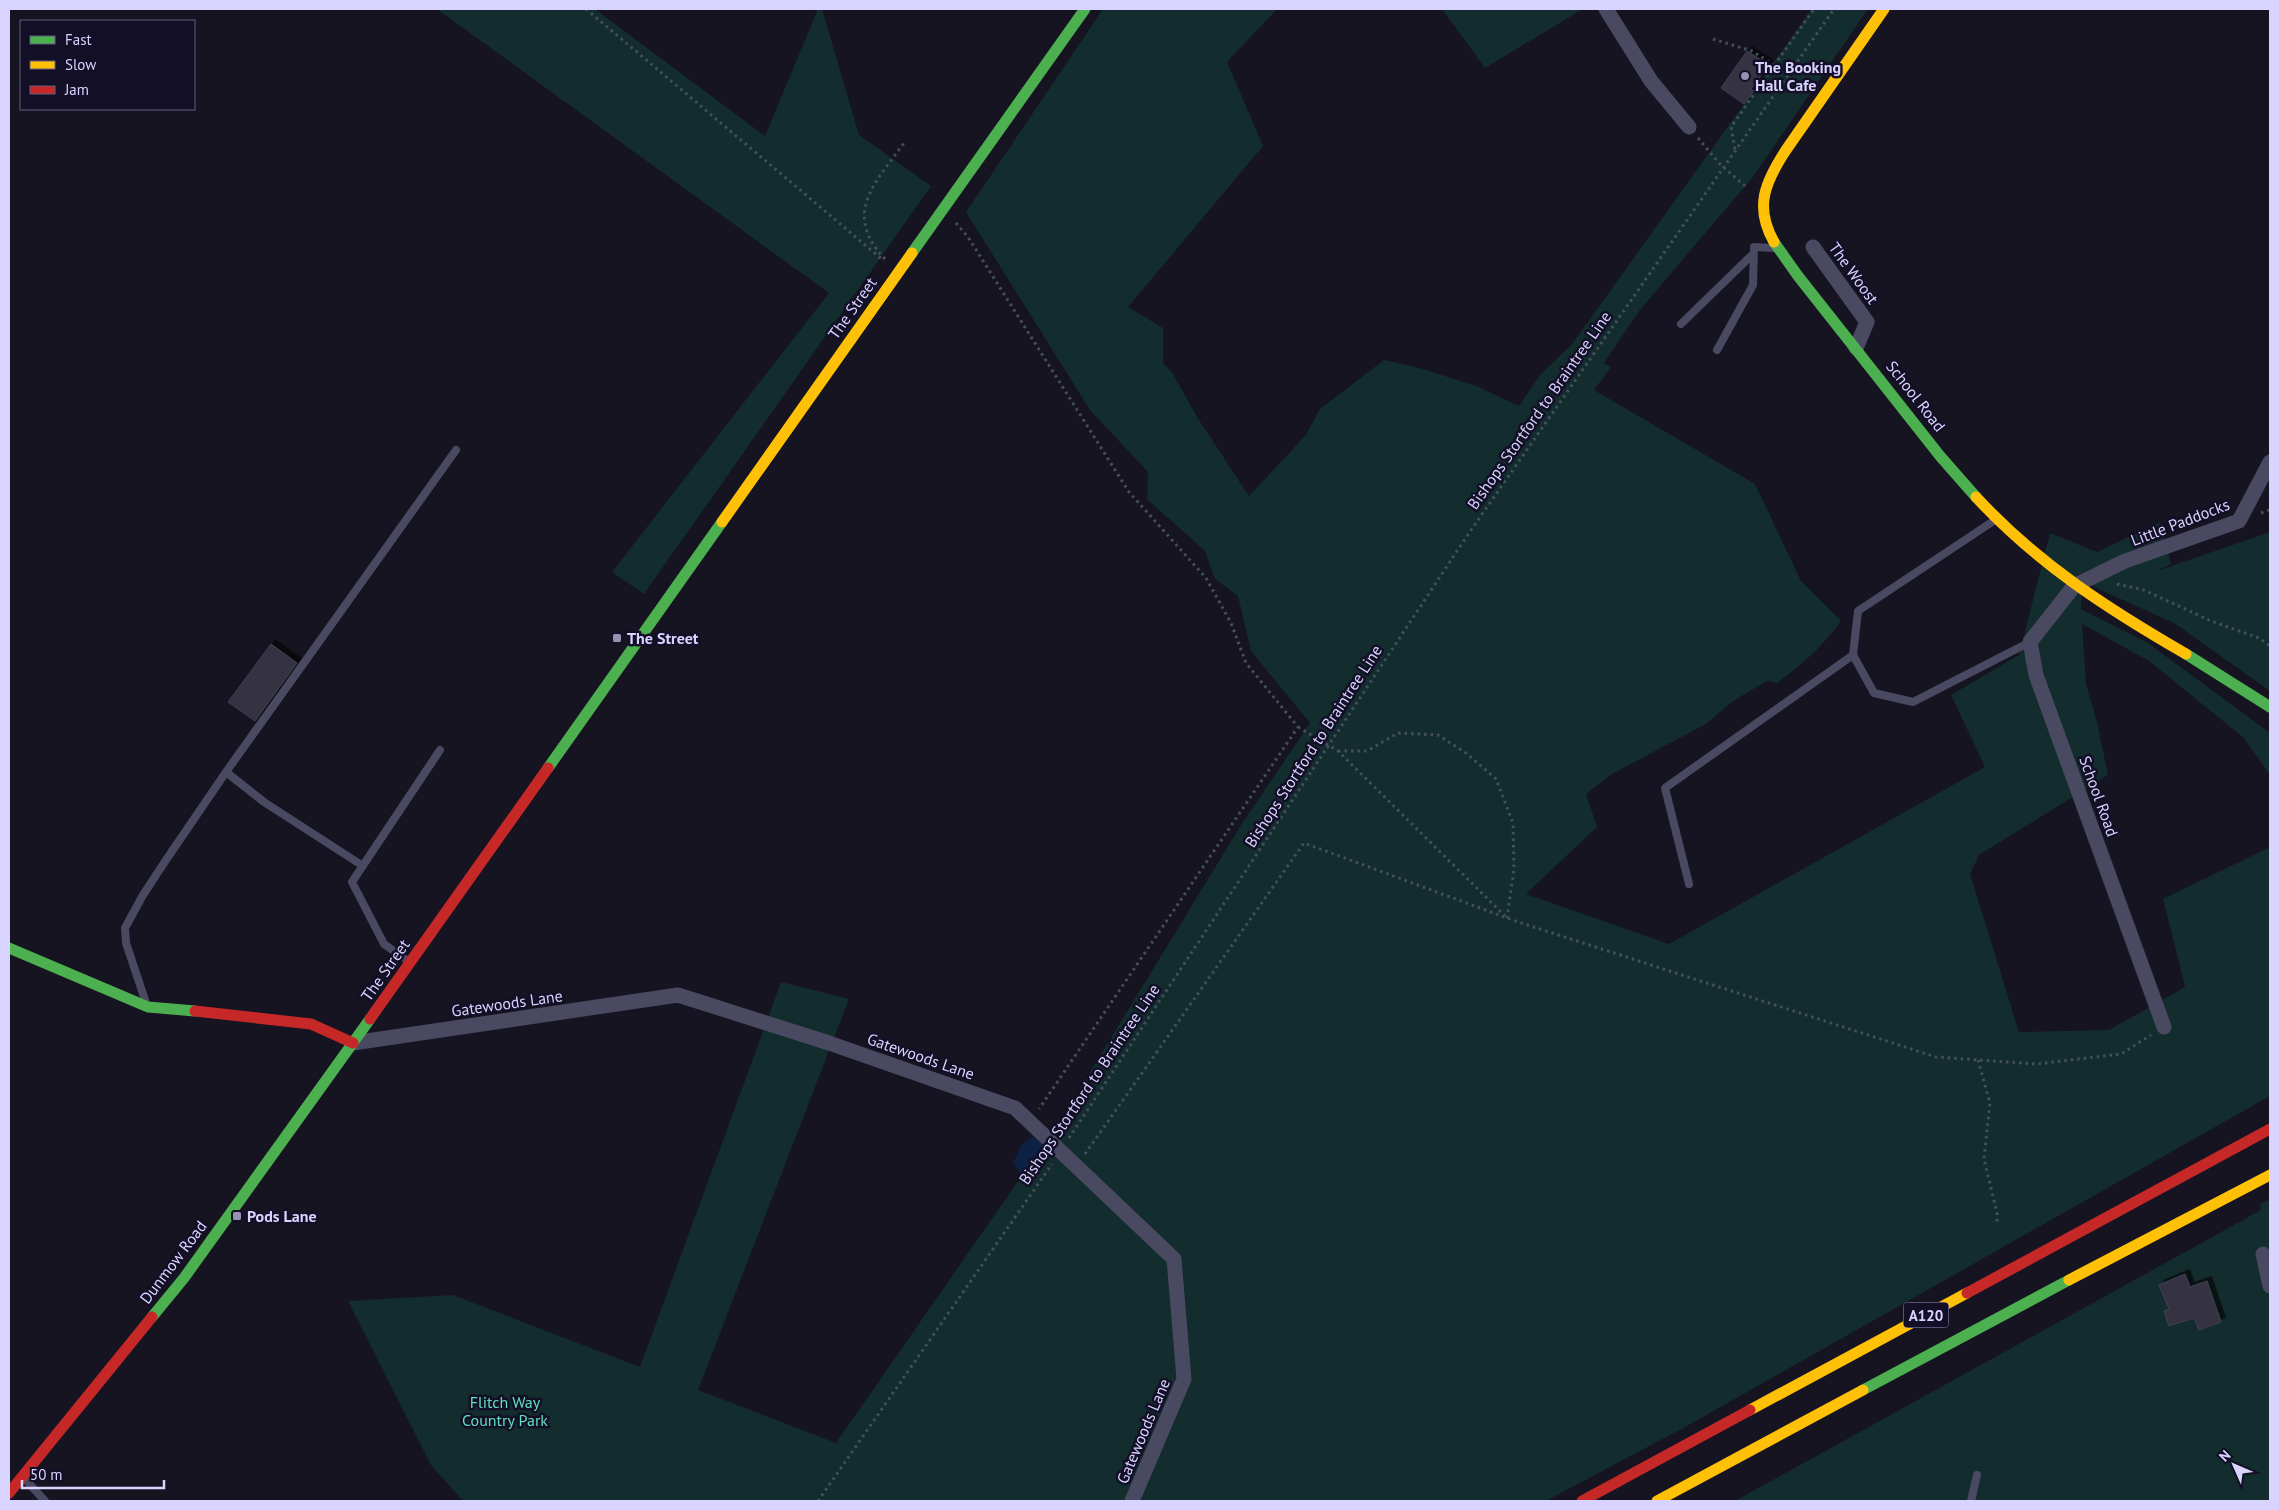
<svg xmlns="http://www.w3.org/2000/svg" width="2279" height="1510" font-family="'PT Sans',sans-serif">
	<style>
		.green { fill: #132c2d }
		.water { fill: #0d2144 }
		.building { fill: #343243; stroke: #433f54; filter: url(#shadow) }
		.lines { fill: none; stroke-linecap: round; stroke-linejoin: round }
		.path { stroke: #44505f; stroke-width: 3; stroke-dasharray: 2.5 4; stroke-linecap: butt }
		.lane { stroke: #4a4962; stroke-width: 8 }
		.street { stroke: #4a4962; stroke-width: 15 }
		.fast { stroke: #4caf50; stroke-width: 11 }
		.slow { stroke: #ffc107; stroke-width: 11 }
		.jam { stroke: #c62828; stroke-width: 11 }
		.poi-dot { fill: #9591b1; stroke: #130f26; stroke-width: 2 }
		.labels { text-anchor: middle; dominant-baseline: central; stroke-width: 5; stroke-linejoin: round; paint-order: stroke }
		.shield { fill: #130f26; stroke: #9e99be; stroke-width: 1 }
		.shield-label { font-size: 15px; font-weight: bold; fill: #d9d4ff }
		.poi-label { font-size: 16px; font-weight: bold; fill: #d9d4ff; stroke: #130f26; text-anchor: start }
		.street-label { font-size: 16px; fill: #d9d4ff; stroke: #130f26 }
		.park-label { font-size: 16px; fill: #5fe0c0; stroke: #130f26 }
	</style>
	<defs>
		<filter id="shadow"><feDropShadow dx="4.5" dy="-4.5" stdDeviation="0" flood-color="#0009"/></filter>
	</defs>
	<rect width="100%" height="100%" fill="#161421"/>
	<path class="green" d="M437 9H595L765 136 818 9H822L859 135 931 186 644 594 612 572 829 293Z
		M1103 9H1277L1227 62 1263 146 1128 307 1163 328V363L1173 374 1197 417 1249 496 1306 435 1320 409 1384 360 1423 369 1476 386 1519 406 1540 375 1572 344 1812 9H1868L1753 177 1639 311 1604 363 1611 367 1594 390 1755 484 1801 581 1841 621C1823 646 1802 665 1777 683L1767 681 1733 701 1706 724 1612 774 1586 794 1597 827 1526 894 1669 944 1985 767 1951 695 2019 655 2050 533 2097 552 2160 522 2171 564 2154 572 2270 532V691L2174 623 2094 587 2083 572 2081 609 2148 643 2270 733V775L2244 738 2149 661 2082 624 2086 684 2097 722 2108 775 1979 855 1970 874 2019 1032 2109 1030 2185 987 2163 899 2270 847V1096L1687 1426 1546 1501H463L431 1465 348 1301 453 1295 640 1367 781 982 849 999 698 1390 836 1443 1064 1115 1241 825 1310 723 1251 651 1238 596 1215 579 1205 551 1147 499 1148 472 1090 410 966 212Z
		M1442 9H1583L1485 68Z
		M2270 1199V1501H1735L2261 1210 2260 1204Z"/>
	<path class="water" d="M1032 1137 1043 1142 1050 1149 1031 1179 1022 1174 1013 1163 1023 1143Z"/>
	<path class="building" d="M1747 51 1769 65 1751 89 1754 91 1744 104 1721 88Z
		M271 644 297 663 255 721 228 702Z
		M2185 1274 2190 1287 2207 1281 2221 1322 2199 1330 2194 1318 2169 1326 2164 1311 2169 1309 2159 1285Z"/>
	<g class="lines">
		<path class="path" d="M586 9 884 261
			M1713 39 1752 51 1774 65
			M1698 138 1719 163 1746 187
			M1735 149 1731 127 1814 9
			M956 223 968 237 1129 492 1206 578 1231 623 1246 663 1298 727 1039 1109
			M885 259C842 214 875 183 904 143
			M2261 513 2270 510
			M2117 584 2144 590 2211 621 2259 638 2270 646
			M1298 727 1338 751 1505 916
			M1338 751H1367L1398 733 1438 735 1466 753 1496 779 1513 823 1514 869 1507 918
			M1978 1060 1990 1103 1984 1159 1997 1213V1225
			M1069 1138 1469 533 1834 9
			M1085 1154 1304 843 1518 922 1936 1057 2036 1064 2121 1054 2151 1035
			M818 1501 1052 1164"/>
		<path class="lane" d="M1681 324 1753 254
			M1717 350 1753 285 1754 247 1773 248
			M1995 520 1858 611 1853 655 1874 693 1913 702 2030 642
			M226 772 456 450
			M1689 884 1665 788 1853 655
			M408 961 384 944 352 882 440 750
			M146 1003 126 943 125 928 143 895 166 860 226 772 264 802 363 866
			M24 1478 45 1501
			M1971 1501 1977 1475"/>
		<path class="street" d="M1606 9 1651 81 1689 127
			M1813 247 1867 322 1856 348
			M2164 1027 2036 675 2030 642 2074 586 2125 561 2239 521 2270 462
			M353 1043 678 995 829 1043 1015 1108 1174 1259 1184 1379 1132 1501
			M2263 1254 2270 1286"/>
		<path class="fast" d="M1774 242 1798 276 1940 456 1976 497
			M912 253 1085 9
			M2186 654 2270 707
			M548 768 722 522
			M9 948 148 1007 195 1011
			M152 1317 184 1278 370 1019
			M1863 1390 2069 1280"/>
		<path class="slow" d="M1774 242C1754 207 1765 182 1786 150L1884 9
			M1976 497C2038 564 2108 609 2186 654
			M722 522 912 253
			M2069 1280 2270 1175
			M1750 1410 1967 1293
			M1657 1501 1863 1390"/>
		<path class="jam" d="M195 1011 311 1024 353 1043
			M370 1019 548 768
			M1967 1293 2270 1129
			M9 1493 152 1317
			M1582 1501 1750 1410"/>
	</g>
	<g class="poi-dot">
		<circle cx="1745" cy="76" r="5"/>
		<rect x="612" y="633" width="10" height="10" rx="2.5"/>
		<rect x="232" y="1211" width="10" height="10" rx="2.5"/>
	</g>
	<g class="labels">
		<rect class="shield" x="1903.5" y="1302.5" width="45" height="25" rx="4"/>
		<g class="shield-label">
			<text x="1926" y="1315">A120</text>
		</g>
		<g class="poi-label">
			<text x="1755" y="67">The Booking<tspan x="1755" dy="18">Hall Cafe</tspan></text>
			<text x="627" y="638">The Street</text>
			<text x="247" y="1216">Pods Lane</text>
		</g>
		<g class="street-label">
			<text transform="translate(1854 273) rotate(54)">The Woost</text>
			<text transform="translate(852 308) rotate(-55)">The Street</text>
			<text transform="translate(1916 396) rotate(52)">School Road</text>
			<text transform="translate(1539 410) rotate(-55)">Bishops Stortford to Braintree Line</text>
			<text transform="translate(2180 522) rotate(-21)">Little Paddocks</text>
			<text transform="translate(1313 746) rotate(-57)">Bishops Stortford to Braintree Line</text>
			<text transform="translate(2099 796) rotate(70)">School Road</text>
			<text transform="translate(385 970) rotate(-55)">The Street</text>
			<text transform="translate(507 1003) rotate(-8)">Gatewoods Lane</text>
			<text transform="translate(921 1056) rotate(19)">Gatewoods Lane</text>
			<text transform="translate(1089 1084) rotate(-56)">Bishops Stortford to Braintree Line</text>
			<text transform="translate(173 1262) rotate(-53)">Dunmow Road</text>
			<text transform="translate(1143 1431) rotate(-67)">Gatewoods Lane</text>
		</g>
		<g class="park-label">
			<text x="505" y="1402">Flitch Way<tspan x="505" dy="18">Country Park</tspan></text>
		</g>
	</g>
	<rect width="2279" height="1510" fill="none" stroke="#d9d4ff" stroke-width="20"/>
	<rect x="20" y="20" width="175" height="90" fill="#130f26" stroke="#625e7d"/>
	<rect x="30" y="36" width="25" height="8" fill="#4caf50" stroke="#625e7d"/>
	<text x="65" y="45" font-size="15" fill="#d9d4ff">Fast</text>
	<rect x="30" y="61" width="25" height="8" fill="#ffc107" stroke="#625e7d"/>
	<text x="65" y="70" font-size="15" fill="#d9d4ff">Slow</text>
	<rect x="30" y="86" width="25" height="8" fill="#c62828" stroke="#625e7d"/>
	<text x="65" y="95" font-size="15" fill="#d9d4ff">Jam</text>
	<g transform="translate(2234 1465) rotate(315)" stroke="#130f26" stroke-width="4" paint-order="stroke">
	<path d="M0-4L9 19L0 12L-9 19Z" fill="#d9d4ff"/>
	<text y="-8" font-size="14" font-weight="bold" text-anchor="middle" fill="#d9d4ff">N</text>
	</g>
	<path d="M22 1480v8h142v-8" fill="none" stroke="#d9d4ff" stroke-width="2.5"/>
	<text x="30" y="1480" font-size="15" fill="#d9d4ff" stroke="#130f26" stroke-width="4" paint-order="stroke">50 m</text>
</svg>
